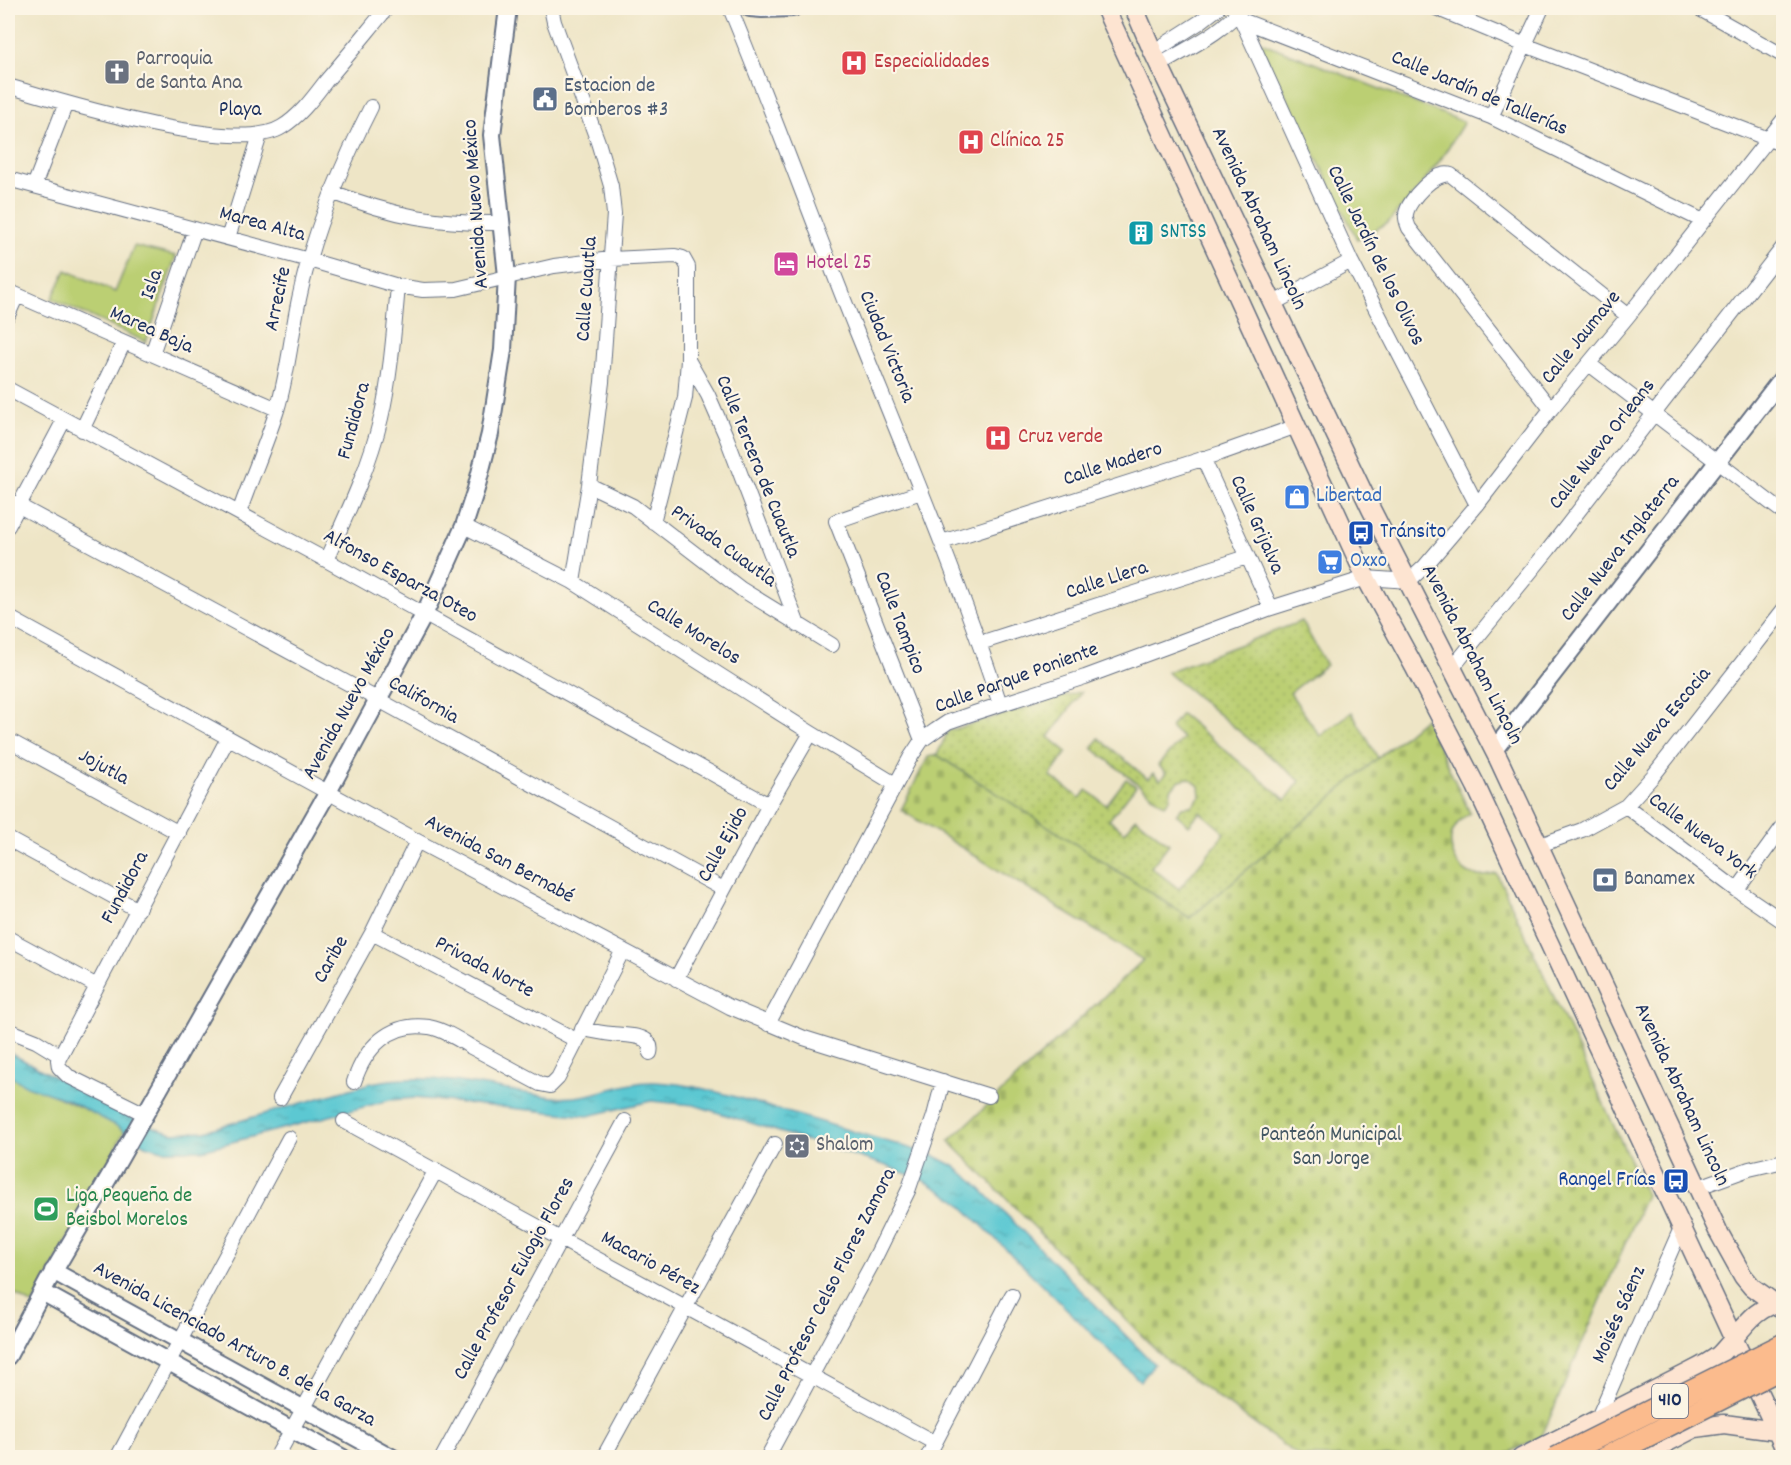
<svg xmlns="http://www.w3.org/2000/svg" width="1791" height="1465" font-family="Dekko,sans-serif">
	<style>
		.grass { fill: url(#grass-dots); stroke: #6b7f68; stroke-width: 1.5 }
		.cemetery { fill: url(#cemetery-stones); stroke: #6b7f68; stroke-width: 1.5 }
		.park { fill: #bbcf73; stroke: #6b7f68; stroke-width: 1.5 }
		.water { fill: url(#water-ripples); stroke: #3b7c98; stroke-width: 1.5 }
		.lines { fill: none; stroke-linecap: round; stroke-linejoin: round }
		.minor-casing { stroke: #656f82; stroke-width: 16 }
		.tertiary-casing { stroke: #656f82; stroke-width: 20 }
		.secondary-casing { stroke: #656f82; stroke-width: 21 }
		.minor { stroke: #fff; stroke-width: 14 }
		.tertiary { stroke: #fff; stroke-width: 16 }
		.secondary { stroke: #fde4d1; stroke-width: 18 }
		.primary-bridge-casing { stroke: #656f82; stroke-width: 24; stroke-linecap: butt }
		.primary-bridge { stroke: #fbbb8d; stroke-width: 21 }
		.labels { text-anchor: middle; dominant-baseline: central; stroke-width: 4.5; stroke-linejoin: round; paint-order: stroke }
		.shield { fill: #fcf5e5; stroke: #5e6a86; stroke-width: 1.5 }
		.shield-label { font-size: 20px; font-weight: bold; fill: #1b2f5e }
		.worship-label { font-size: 21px; fill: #5b616d; stroke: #fcf5e5; text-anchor: start }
		.health-label { font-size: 21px; fill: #be3a42; stroke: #fcf5e5; text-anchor: start }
		.service-label { font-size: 21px; fill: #4e5e75; stroke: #fcf5e5; text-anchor: start }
		.street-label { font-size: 21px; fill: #1b2f5e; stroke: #fcf5e5 }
		.culture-label { font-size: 21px; fill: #0d838f; stroke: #fcf5e5; text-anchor: start }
		.hotel-label { font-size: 21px; fill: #b23c85; stroke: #fcf5e5; text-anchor: start }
		.shop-label { font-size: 21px; fill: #366cbe; stroke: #fcf5e5; text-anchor: start }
		.transit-label { font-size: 21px; fill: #164399; stroke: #fcf5e5; text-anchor: start }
		.park-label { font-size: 21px; fill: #435763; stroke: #fcf5e5 }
		.leisure-label { font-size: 21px; fill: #27864d; stroke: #fcf5e5; text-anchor: start }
	</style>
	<defs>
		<pattern id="grass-dots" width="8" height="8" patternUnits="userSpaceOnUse" patternTransform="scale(1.5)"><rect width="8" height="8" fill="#bbcf73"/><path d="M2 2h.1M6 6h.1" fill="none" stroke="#a0b266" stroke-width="1.8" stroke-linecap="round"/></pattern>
		<pattern id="cemetery-stones" width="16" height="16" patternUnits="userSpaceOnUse" patternTransform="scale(1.5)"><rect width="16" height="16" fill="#bbcf73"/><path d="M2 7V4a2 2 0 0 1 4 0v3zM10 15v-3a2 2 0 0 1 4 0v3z" fill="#a0b266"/></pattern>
		<pattern id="water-ripples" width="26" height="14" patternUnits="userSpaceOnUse" patternTransform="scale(1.5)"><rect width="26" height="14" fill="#5bc8d2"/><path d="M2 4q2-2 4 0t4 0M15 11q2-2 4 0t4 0" fill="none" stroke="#4aa3ae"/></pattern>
	</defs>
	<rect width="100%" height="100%" fill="#fcf5e5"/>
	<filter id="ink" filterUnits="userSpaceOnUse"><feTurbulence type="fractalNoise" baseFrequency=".0167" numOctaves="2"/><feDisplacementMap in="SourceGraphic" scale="12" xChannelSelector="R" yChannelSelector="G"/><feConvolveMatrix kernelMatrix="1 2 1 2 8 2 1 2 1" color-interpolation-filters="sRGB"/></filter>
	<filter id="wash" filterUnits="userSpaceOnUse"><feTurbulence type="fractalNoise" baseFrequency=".008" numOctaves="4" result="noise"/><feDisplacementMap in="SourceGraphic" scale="24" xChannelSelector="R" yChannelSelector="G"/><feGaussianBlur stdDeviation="1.35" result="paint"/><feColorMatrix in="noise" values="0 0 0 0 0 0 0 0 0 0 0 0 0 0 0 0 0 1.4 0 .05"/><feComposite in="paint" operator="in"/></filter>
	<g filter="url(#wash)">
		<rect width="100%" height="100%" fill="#eee5c6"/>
		<path class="grass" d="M1302 621 1326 665 1290 693 1320 736 1352 712 1378 758 1190 918 937 755 948 731 1082 691 1049 737 1067 752 1050 776 1080 798 1087 790 1106 805 1126 779 1136 786 1109 820 1125 832 1136 818 1169 844 1151 867 1179 889 1225 833 1200 812 1189 825 1176 814 1182 807 1192 806 1200 796 1199 786 1189 778 1180 780 1171 789 1170 799 1165 805 1092 748 1099 738 1148 779 1153 773 1160 780 1166 773 1158 765 1183 738 1170 728 1181 714 1286 800 1300 781 1167 672Z"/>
		<path class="cemetery" d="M1425 718 1470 813C1464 817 1458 821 1454 829 1444 846 1458 875 1478 876 1484 877 1491 875 1497 874L1646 1195 1542 1436 1501 1457H1300L1165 1359 949 1141 1143 960 901 810 928 757 937 755 1190 918Z"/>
		<path class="park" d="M1258 41 1464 122 1441 159 1413 196 1386 224 1357 239Z
			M134 246 176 256 146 342 52 299 66 270 115 292Z
			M14 1077 126 1128 33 1305 8 1290V1079Z"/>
		<path class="water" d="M8 1052 122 1113 156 1128 173 1133 205 1131 371 1083C433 1070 493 1090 554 1097 591 1101 617 1082 652 1082 696 1083 738 1098 780 1110 831 1125 882 1140 933 1155L954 1166 974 1182 1154 1364 1140 1381 956 1200 925 1181 884 1165 694 1105 651 1101 588 1116 415 1098 390 1100 202 1150H163L145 1145 115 1125 68 1100 27 1086 8 1075Z"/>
	</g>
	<g filter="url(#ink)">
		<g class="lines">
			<defs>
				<path id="minor" d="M551 8 554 22 598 142 611 186 614 214 602 382 589 485 573 582
					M730 8C774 114 813 223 856 330 906 454 958 577 1000 704
					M1436 8 1525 45 1784 145
					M1698 8 1784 56
					M1239 19 1491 117 1703 221
					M1242 21 1351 261 1477 505
					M1153 52 1200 22 1218 8
					M1160 65C1187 48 1222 34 1241 8
					M8 86C62 102 236 156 282 127 300 116 313 98 326 81 347 57 367 32 387 8
					M1491 117 1542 8
					M8 179 309 260 398 286 423 290 456 289 554 266 611 259 675 256 683 258 688 267V360L685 398 653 522
					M34 186 66 103
					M332 192C393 216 437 224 502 223
					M228 238 260 135
					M8 291 277 409
					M1272 304 1351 261
					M8 315 17 295
					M152 354 195 229
					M688 360 708 395 726 436 798 625
					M1589 364 1784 513
					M8 389 326 560 769 805
					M1551 409 1409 228C1407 223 1405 219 1406 214 1408 200 1436 170 1451 175L1628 316
					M82 430 124 342
					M1203 458 1271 608
					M589 485 633 506 741 589 832 645
					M921 492 836 521 922 740
					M8 500 377 699 723 889
					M239 513C251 478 266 445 277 410 288 374 291 336 299 299 313 232 340 168 371 107
					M8 526 64 420
					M464 526 573 582 811 733 895 784
					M942 542 1221 453 1297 426
					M326 560C347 514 369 468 381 418 391 375 394 330 398 286
					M8 617 417 841 730 1007 804 1038 989 1096
					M980 643 1247 557
					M1453 667 1549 549 1784 246
					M8 740 179 833
					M1626 806 1737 890 1784 922
					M8 839 138 910
					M1540 845 1582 830 1626 806 1653 776 1784 609
					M1737 890 1784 825
					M372 933 576 1040
					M8 938 97 986
					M676 979 769 805 811 733
					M768 1024 910 758 922 740 936 730 948 722 971 714 1085 677 1271 608 1366 578 1409 581 1425 566 1477 505 1551 409 1628 316 1784 119
					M582 1029C592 1031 602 1033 612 1034 624 1036 655 1033 650 1053
					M8 1030 36 1041 59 1055
					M354 1082C365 1048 390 1021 429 1027 444 1030 458 1039 471 1047 494 1059 517 1072 540 1084L550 1086 558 1078 623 950
					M280 1098 372 933 417 841
					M145 1114 68 1076 59 1067 58 1060 228 738
					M344 1121 935 1443
					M1699 1187 1749 1169 1784 1161
					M1597 1420 1681 1228
					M117 1458 289 1138
					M276 1458 436 1170
					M442 1458 625 1121
					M603 1458 775 1144
					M767 1458 873 1262 908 1191 934 1116 943 1081
					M927 1458 1012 1295"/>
				<path id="tertiary" d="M750 8 762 9 793 8
					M1494 750 1784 376
					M53 1271 393 1458
					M42 1292 343 1458
					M8 1356 48 1281 119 1160 328 792 424 615 464 526 476 489 490 434 503 350 507 276 492 135 508 8"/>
				<path id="secondary" d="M1105 8 1366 578 1415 668 1476 786 1784 1447
					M1134 8 1153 52 1371 509 1499 760 1718 1231 1743 1276 1752 1287 1784 1310
					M1521 1458 1690 1372C1700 1367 1710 1362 1719 1355 1738 1337 1754 1303 1784 1303
					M1637 1458 1695 1428 1724 1424 1776 1431"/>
			</defs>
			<use href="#minor" class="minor-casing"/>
			<use href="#tertiary" class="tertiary-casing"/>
			<use href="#secondary" class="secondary-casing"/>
			<use href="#minor" class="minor"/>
			<use href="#tertiary" class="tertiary"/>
			<use href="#secondary" class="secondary"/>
			<defs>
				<path id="primary-bridge" d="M1556 1458 1784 1344
					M1604 1458 1784 1367"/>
			</defs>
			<use href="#primary-bridge" class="primary-bridge-casing"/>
			<use href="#primary-bridge" class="primary-bridge"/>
		</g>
	</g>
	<defs>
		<symbol id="hospital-square" viewBox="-11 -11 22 22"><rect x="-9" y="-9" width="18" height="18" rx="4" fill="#e0444e" stroke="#fcf5e5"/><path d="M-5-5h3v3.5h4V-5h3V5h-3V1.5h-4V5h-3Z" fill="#fff"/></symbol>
		<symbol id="church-square" viewBox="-11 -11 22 22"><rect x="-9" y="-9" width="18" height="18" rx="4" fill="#6b7280" stroke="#fcf5e5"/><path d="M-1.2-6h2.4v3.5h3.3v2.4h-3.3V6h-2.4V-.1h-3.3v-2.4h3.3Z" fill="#fff"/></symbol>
		<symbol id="civic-square" viewBox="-11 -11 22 22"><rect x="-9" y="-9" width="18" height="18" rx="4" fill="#5c6f8a" stroke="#fcf5e5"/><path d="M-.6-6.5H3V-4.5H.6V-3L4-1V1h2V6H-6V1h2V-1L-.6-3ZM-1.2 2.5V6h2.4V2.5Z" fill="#fff"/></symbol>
		<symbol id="building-square" viewBox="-11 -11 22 22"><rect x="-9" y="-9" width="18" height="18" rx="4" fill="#0f9aa8" stroke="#fcf5e5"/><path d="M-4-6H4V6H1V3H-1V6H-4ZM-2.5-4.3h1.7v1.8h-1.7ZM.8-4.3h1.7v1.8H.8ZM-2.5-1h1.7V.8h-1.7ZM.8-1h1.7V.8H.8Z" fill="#fff"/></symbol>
		<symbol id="hotel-square" viewBox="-11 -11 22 22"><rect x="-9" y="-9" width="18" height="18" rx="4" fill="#d1479c" stroke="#fcf5e5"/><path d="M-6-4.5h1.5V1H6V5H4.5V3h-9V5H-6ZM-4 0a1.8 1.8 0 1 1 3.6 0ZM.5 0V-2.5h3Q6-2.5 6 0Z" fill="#fff"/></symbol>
		<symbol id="shop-square" viewBox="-11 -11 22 22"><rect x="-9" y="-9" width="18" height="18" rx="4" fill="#3f7fe0" stroke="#fcf5e5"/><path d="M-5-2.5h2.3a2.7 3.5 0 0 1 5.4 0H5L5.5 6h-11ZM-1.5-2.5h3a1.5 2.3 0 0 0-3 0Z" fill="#fff"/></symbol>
		<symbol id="bus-square" viewBox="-11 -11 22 22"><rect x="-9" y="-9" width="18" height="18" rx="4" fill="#1a4fb4" stroke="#fcf5e5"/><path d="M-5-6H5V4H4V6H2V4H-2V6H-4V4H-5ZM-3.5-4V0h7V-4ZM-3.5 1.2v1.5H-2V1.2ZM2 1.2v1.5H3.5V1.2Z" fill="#fff"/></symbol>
		<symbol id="supermarket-square" viewBox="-11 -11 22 22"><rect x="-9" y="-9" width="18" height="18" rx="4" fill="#3f7fe0" stroke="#fcf5e5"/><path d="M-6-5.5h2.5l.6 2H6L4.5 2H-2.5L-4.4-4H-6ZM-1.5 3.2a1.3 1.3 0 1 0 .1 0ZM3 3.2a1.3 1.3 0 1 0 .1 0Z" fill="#fff"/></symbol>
		<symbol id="bank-square" viewBox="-11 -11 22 22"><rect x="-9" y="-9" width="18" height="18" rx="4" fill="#5c6f8a" stroke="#fcf5e5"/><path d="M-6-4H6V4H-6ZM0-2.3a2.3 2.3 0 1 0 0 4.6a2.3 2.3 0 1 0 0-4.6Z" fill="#fff"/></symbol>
		<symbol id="synagogue-square" viewBox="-11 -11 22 22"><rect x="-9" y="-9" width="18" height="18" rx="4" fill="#6b7280" stroke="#fcf5e5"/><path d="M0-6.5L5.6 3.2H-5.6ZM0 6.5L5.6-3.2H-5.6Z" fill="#fff"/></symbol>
		<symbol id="stadium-square" viewBox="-11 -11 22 22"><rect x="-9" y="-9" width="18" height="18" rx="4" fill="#2e9e5b" stroke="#fcf5e5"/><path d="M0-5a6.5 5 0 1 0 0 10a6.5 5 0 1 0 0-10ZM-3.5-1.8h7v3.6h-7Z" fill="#fff"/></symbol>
	</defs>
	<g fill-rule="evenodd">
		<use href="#hospital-square" x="839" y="48" width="30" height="30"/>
		<use href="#church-square" x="102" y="57" width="30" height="30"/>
		<use href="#civic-square" x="530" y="84" width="30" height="30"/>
		<use href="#hospital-square" x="956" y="127" width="30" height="30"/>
		<use href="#building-square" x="1126" y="218" width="30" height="30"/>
		<use href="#hotel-square" x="771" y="249" width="30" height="30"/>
		<use href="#hospital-square" x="983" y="423" width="30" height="30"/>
		<use href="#shop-square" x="1282" y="482" width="30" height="30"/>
		<use href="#bus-square" x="1346" y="518" width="30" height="30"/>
		<use href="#supermarket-square" x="1315" y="547" width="30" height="30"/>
		<use href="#bank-square" x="1590" y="865" width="30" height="30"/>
		<use href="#synagogue-square" x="782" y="1131" width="30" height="30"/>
		<use href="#bus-square" x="1661" y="1166" width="30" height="30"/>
		<use href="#stadium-square" x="31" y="1194" width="30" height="30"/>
	</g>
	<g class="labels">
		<rect class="shield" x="1652" y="1384" width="36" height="34" rx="4.5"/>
		<g class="shield-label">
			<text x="1670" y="1401">410</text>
		</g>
		<g class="worship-label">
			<text x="136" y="60">Parroquia<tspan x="136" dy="24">de Santa Ana</tspan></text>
			<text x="816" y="1146">Shalom</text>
		</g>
		<g class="health-label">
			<text x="874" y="63">Especialidades</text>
			<text x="990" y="142">Clínica 25</text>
			<text x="1018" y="438">Cruz verde</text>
		</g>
		<g class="service-label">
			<text x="564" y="87">Estacion de<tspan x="564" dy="24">Bomberos #3</tspan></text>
			<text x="1624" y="880">Banamex</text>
		</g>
		<g class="street-label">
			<text transform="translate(1479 94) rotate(23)">Calle Jardín de Tallerías</text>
			<text x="240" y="111">Playa</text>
			<text transform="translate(477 204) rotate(-94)">Avenida Nuevo México</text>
			<text transform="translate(1258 219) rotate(65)">Avenida Abraham Lincoln</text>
			<text transform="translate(262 225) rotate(15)">Marea Alta</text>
			<text transform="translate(1375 256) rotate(64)">Calle Jardín de los Olivos</text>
			<text transform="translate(153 285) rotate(-71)">Isla</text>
			<text transform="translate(588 289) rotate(-86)">Calle Cuautla</text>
			<text transform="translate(279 299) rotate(-78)">Arrecife</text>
			<text transform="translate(151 331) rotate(24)">Marea Baja</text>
			<text transform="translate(1582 338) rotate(-51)">Calle Jaumave</text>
			<text transform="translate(886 347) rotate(68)">Ciudad Victoria</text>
			<text transform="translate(355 421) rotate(-75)">Fundidora</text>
			<text transform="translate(1603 445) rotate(-52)">Calle Nueva Orleans</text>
			<text transform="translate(1113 465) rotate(-18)">Calle Madero</text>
			<text transform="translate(757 467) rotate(68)">Calle Tercera de Cuautla</text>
			<text transform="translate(1256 525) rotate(66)">Calle Grijalva</text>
			<text transform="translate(723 547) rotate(36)">Privada Cuautla</text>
			<text transform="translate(1621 549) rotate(-52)">Calle Nueva Inglaterra</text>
			<text transform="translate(400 577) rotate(29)">Alfonso Esparza Oteo</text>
			<text transform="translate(1107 581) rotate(-18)">Calle Llera</text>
			<text transform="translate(899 623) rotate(69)">Calle Tampico</text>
			<text transform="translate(693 633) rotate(32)">Calle Morelos</text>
			<text transform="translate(1471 655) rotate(63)">Avenida Abraham Lincoln</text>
			<text transform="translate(1017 679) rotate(-20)">Calle Parque Poniente</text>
			<text transform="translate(423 701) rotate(29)">California</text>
			<text transform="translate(350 704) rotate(-61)">Avenida Nuevo México</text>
			<text transform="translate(1658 730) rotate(-50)">Calle Nueva Escocia</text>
			<text transform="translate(103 768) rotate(29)">Jojutla</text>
			<text transform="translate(1702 837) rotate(37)">Calle Nueva York</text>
			<text transform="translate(724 845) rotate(-61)">Calle Ejido</text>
			<text transform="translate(499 860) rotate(28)">Avenida San Bernabé</text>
			<text transform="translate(126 888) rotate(-62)">Fundidora</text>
			<text transform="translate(332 960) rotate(-61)">Caribe</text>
			<text transform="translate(484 968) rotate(28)">Privada Norte</text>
			<text transform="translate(1681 1095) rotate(65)">Avenida Abraham Lincoln</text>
			<text transform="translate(650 1264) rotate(29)">Macario Pérez</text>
			<text transform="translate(515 1279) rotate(-61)">Calle Profesor Eulogio Flores</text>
			<text transform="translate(828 1295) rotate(-63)">Calle Profesor Celso Flores Zamora</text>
			<text transform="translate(1620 1315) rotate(-66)">Moisés Sáenz</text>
			<text transform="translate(234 1345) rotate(29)">Avenida Licenciado Arturo B. de la Garza</text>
		</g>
		<g class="culture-label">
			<text x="1160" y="233">SNTSS</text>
		</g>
		<g class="hotel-label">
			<text x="806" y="264">Hotel 25</text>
		</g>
		<g class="shop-label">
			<text x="1316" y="497">Libertad</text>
			<text x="1350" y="562">Oxxo</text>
		</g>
		<g class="transit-label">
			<text x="1380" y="533">Tránsito</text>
			<text x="1656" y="1181" text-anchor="end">Rangel Frías</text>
		</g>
		<g class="park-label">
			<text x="1331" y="1136">Panteón Municipal<tspan x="1331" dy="24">San Jorge</tspan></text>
		</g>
		<g class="leisure-label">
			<text x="66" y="1197">Liga Pequeña de<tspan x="66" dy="24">Beisbol Morelos</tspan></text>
		</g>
	</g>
	<rect width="1791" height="1465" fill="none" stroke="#fcf5e5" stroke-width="30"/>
</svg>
